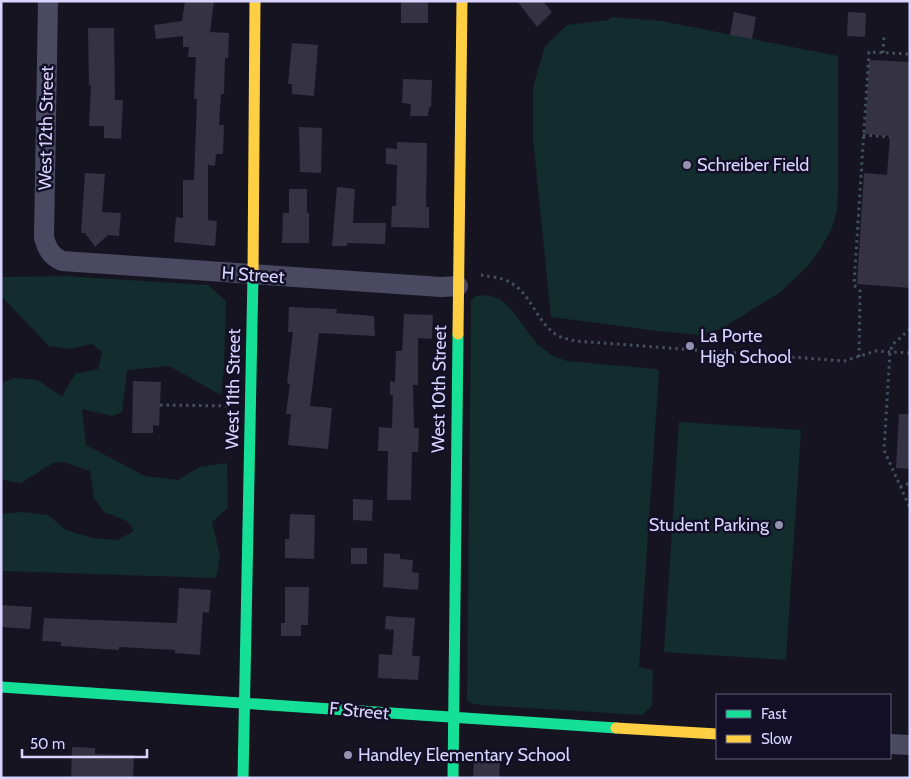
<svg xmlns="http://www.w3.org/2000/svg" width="911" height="779" font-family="Cabin,sans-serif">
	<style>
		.green { fill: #132c2d }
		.building { fill: #343243 }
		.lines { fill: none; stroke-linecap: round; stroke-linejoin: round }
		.path { stroke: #44505f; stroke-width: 3; stroke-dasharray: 2.5 4; stroke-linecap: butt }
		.street { stroke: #4a4962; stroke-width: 20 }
		.fast { stroke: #16e098; stroke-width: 11 }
		.slow { stroke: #ffcf43; stroke-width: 11 }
		.poi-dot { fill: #9591b1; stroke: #130f26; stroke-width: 2 }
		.labels { text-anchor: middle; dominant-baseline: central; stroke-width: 5; stroke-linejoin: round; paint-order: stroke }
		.street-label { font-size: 18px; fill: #d9d4ff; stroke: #130f26 }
		.poi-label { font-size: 18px; fill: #d9d4ff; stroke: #130f26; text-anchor: start }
	</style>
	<rect width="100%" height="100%" fill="#161421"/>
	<path class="green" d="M611 17 662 21 838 56V191L837 210 832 228 821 248 808 266 779 293 721 329 699 335 658 331 551 317 533 139V87L545 46 567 25 609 20Z
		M65 276 208 285 226 301 224 368 221 395 169 366 127 370 122 412 113 416 82 409 86 445 145 476 178 480 199 467 227 463 228 508 212 522 220 556 216 578 1 571V514L21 512 48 515 66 530 92 538 117 540 134 531 127 521 104 512 94 498 90 471 64 462 53 463 21 483 4 480 1 476V383L15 378 38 380 62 397 75 374 98 369 102 352 92 344 70 349 49 346 1 296V277Z
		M488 295 500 299 511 309 537 344 553 356 567 361 656 369 659 372 639 667 653 670 652 706 642 715 481 705 470 703 467 700 471 300 476 296Z
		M679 422 801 430 786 660 664 652Z"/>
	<path class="building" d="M185 1H214L210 32 229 33 228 58H225L224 94H221L219 125H224L223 154H216L215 166 208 165V220L217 221 215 246 174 242 176 217 183 218V180H194L197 99H194L196 57H188L189 47H183V36L156 39 154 25 182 21Z
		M401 1 428 2V23H401Z
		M517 1H543L552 12 537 27Z
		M734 12 756 17 752 39 730 35Z
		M848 12 866 13 865 37 847 36Z
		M88 28H114L115 100H123L121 139 104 138V126H89L91 85H89Z
		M292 43 318 45 314 96 292 94V84H288Z
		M869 60 910 62V288L857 284 864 173 887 175 890 136 865 134Z
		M403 79 432 80 431 107H429L428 116H410L411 104 402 103Z
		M299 127 322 128 321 173 300 172Z
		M397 142 427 143 426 207H429V228L391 227 392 206H396L397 165 386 164V148L397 149Z
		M85 173 105 174 102 212 121 213 119 236 108 235 95 247 85 233H81Z
		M337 187 355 189 353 223H386L385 244 347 243V246H332Z
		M289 189H307V213H309V243H282L283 213H289Z
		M289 307 337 309 336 313 374 316 375 336 319 333 310 406 332 408 328 449 288 445 291 414H286L290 384 287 383 293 332H288Z
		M404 314 433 315 432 339 418 338V385H413L414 428H419L418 452H412L411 500H387L388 451H378L379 427 392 428 393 395H390V381L395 382 396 351H402Z
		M133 381 161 382 159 426 153 425V433H132Z
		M899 414H910V469L896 468Z
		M353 499 373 500 372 521 353 520Z
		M290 514 315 515 314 559 285 558V539H289Z
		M351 548H367V564H351Z
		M384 553 400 554V559L413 560 412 572 419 573 418 590 383 587Z
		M285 587H309L308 625H301V636H281V623H285Z
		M179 588 211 590 209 613 203 612 200 655 175 653V650L119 647V650L61 646V642L42 641 44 618 177 623Z
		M1 605 32 607 30 629 1 627Z
		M386 616 415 618 412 656H420L418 680 378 678 379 654 392 655 394 630 385 629Z
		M72 747 95 748V754L134 755 133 778H71Z
		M474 761 500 763 499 778H473Z"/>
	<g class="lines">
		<path class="path" d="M883 53 884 36
			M863 135 890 137
			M481 275C490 277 502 277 511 283 531 294 536 320 554 333 560 338 568 339 575 341L844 361 876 351 910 353
			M910 329 893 344 890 352 884 450 910 508
			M859 357 860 291 854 285 869 52 910 54
			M160 405 230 406
			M900 487 910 483"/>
		<path class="street" d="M48 1 44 237C47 249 51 256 62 261L441 287 458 286
			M890 744 910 745"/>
		<path class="fast" d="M1 687 616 728
			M243 778 253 275
			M453 778 458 334"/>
		<path class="slow" d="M253 275 255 1
			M458 334 462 1
			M616 728 717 734"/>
	</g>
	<g class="poi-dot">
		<circle cx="687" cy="165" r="5"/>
		<circle cx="690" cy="346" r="5"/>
		<circle cx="779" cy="525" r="5"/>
		<circle cx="348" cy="755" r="5"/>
	</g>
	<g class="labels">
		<g class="street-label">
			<text transform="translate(46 128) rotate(-89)">West 12th Street</text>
			<text transform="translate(253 275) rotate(4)">H Street</text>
			<text transform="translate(233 389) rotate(-89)">West 11th Street</text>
			<text transform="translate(439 389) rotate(-89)">West 10th Street</text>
			<text transform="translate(359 711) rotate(5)">F Street</text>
		</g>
		<g class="poi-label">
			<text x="697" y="165">Schreiber Field</text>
			<text x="700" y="336">La Porte<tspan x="700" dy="21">High School</tspan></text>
			<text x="769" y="525" text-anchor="end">Student Parking</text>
			<text x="358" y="755">Handley Elementary School</text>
		</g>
	</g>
	<rect width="911" height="779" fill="none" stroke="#d9d4ff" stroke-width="5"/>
	<rect x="716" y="694" width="175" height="65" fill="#130f26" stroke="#625e7d"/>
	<rect x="726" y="710" width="25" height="8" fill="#16e098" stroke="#625e7d"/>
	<text x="761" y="719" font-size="15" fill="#d9d4ff">Fast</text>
	<rect x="726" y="735" width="25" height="8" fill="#ffcf43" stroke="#625e7d"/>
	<text x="761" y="744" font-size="15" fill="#d9d4ff">Slow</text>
	<path d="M22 749v8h125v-8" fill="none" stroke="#d9d4ff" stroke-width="2.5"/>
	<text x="30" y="749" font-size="15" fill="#d9d4ff" stroke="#130f26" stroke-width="4" paint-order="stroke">50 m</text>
</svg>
